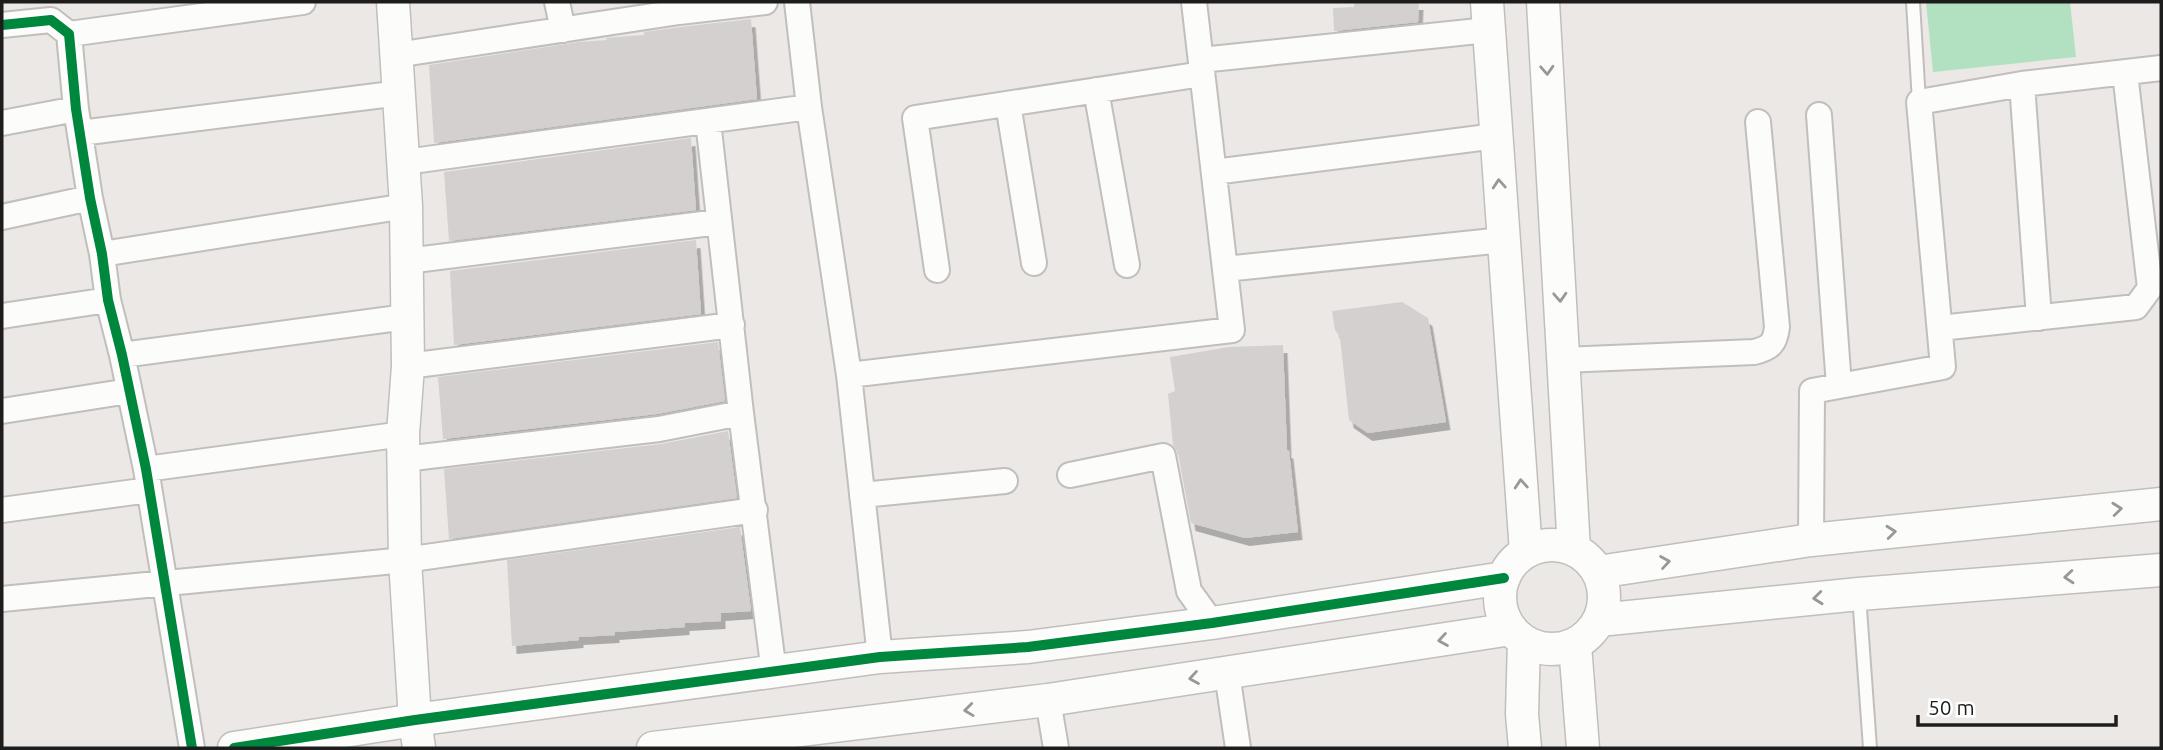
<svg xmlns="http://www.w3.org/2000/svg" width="2163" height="750" font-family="Ubuntu,sans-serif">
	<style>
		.pitch { fill: #b2e1c2 }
		.building { fill: #d3d0cf; filter: url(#shadow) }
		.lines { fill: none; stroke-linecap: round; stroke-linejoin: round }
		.service-casing { stroke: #c1bfbe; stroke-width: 16 }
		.minor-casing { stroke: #c1bfbe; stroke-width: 28 }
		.tertiary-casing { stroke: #c1bfbe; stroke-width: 35 }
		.service { stroke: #fcfcfb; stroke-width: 12 }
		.minor { stroke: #fcfcfb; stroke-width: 24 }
		.tertiary { stroke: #fcfcfb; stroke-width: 32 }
		.cycleway-casing { stroke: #fff; stroke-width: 15 }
		.cycleway { stroke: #00873e; stroke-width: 10 }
		.oneway { stroke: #989897 }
	</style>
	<defs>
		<filter id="shadow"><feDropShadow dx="4.5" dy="8" stdDeviation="0" flood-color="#0004"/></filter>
	</defs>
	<rect width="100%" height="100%" fill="#ebe8e6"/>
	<path class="pitch" d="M1926 2H2070L2076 57 1933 72Z"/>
	<path class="building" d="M1354 2H1419L1418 22 1334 31 1333 8 1354 7Z
		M751 19 757 99 434 143 429 65 579 42 607 40 606 38 617 37 644 35V32L681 27Z
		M691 138 696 210 449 241 444 172Z
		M696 240 701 314 454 345 450 271Z
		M1402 302 1428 318 1446 422 1368 433 1349 420 1340 337 1335 330 1332 311Z
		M718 342 725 401 657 414 443 439 438 377Z
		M1283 345 1287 450 1289 451 1298 532 1245 538 1191 523 1178 453 1173 445 1168 394 1175 391 1170 357 1229 347Z
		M728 431 737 498 449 539 444 469 661 444Z
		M740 527 751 611 721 613V621L685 623V627L615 632V635L579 637V640L512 646 507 560Z"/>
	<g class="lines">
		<defs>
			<path id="service" d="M1913 2 1919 102
				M1859 595 1870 748"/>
			<path id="minor" d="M557 2 563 30
				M797 2 809 107 849 375 880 657
				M2 25 51 20 69 34 76 109 90 198 102 254 108 300 122 355 146 469 192 748
				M69 34 303 2
				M396 55 679 12 765 2
				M1201 60 1488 30
				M2022 84 2039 318
				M1096 90 1127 265
				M1008 104 1034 263
				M1819 115 1839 386
				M708 121 741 413 774 673
				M2 123 76 109
				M80 133 400 93
				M405 162 809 107
				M1214 172 1496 136
				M2 217 90 198
				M102 254 406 206
				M407 261 719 222
				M1225 269 1503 240
				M937 270 915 118 1202 74
				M2 316 108 300
				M1940 328 2136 307 2150 288 2125 73
				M122 355 406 317
				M1563 360 1754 352C1770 348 1775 344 1777 327L1758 122
				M408 366 732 325
				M849 375 1232 330 1194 2
				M2 411 129 391
				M404 459 659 429 741 413
				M146 469 403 434
				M1070 475 1163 456 1189 591 1212 623
				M862 495 1005 481
				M2 510 149 490
				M1811 540 1812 391 1943 367 1919 102 2022 84 2161 68
				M2 599 405 560 755 510
				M1227 673 1238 748
				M1048 700 1056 748"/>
			<path id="tertiary" d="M393 2 406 206 408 366 403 434 405 560 415 720 419 748
				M1487 2 1526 552
				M1543 2 1574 550
				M1500 597a52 52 0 1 1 104 0a52 52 0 1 1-104 0Z
				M1598 572 1811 540 2161 504
				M1599 620 1859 594 2161 570
				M1524 641 1522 714 1525 748
				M1575 645 1583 748
				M234 748 415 720 880 657 1028 647 1212 623 1504 578
				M653 748 1048 700 1511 629"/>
		</defs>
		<use href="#service" class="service-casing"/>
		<use href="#minor" class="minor-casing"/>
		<use href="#tertiary" class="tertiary-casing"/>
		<use href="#service" class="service"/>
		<use href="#minor" class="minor"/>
		<use href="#tertiary" class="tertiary"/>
		<defs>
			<path id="cycleway" d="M2 25 51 20 69 34 76 109 90 198 102 254 108 300 122 355 146 469 192 748
				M234 748 415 720 880 657 1028 647 1212 623 1504 578"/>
		</defs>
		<use href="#cycleway" class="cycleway-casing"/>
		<use href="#cycleway" class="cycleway"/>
	</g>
	<defs><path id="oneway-chevron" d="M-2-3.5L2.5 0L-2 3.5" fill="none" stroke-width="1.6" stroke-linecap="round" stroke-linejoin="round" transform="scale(1.75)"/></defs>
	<g class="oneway">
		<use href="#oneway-chevron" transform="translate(1547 70) rotate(87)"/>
		<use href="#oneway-chevron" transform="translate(1499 184) rotate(-94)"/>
		<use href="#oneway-chevron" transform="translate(1560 297) rotate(87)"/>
		<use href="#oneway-chevron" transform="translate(1521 484) rotate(-94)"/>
		<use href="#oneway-chevron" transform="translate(2117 509) rotate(-6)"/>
		<use href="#oneway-chevron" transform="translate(1891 532) rotate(-6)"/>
		<use href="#oneway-chevron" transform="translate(1665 562) rotate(-9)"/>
		<use href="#oneway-chevron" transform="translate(2069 577) rotate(175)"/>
		<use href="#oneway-chevron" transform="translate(1818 598) rotate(174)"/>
		<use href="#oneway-chevron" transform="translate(1443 640) rotate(171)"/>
		<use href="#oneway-chevron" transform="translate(1194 678) rotate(171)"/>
		<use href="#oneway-chevron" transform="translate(969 710) rotate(173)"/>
	</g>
	<rect width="2163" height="750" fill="none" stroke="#1d1d1d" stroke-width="7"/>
	<path d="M1918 715v10h198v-10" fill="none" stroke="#1d1d1d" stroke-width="3.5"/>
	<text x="1928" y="715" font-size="21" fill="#1d1d1d" stroke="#ffffff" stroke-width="5" paint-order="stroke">50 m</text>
</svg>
